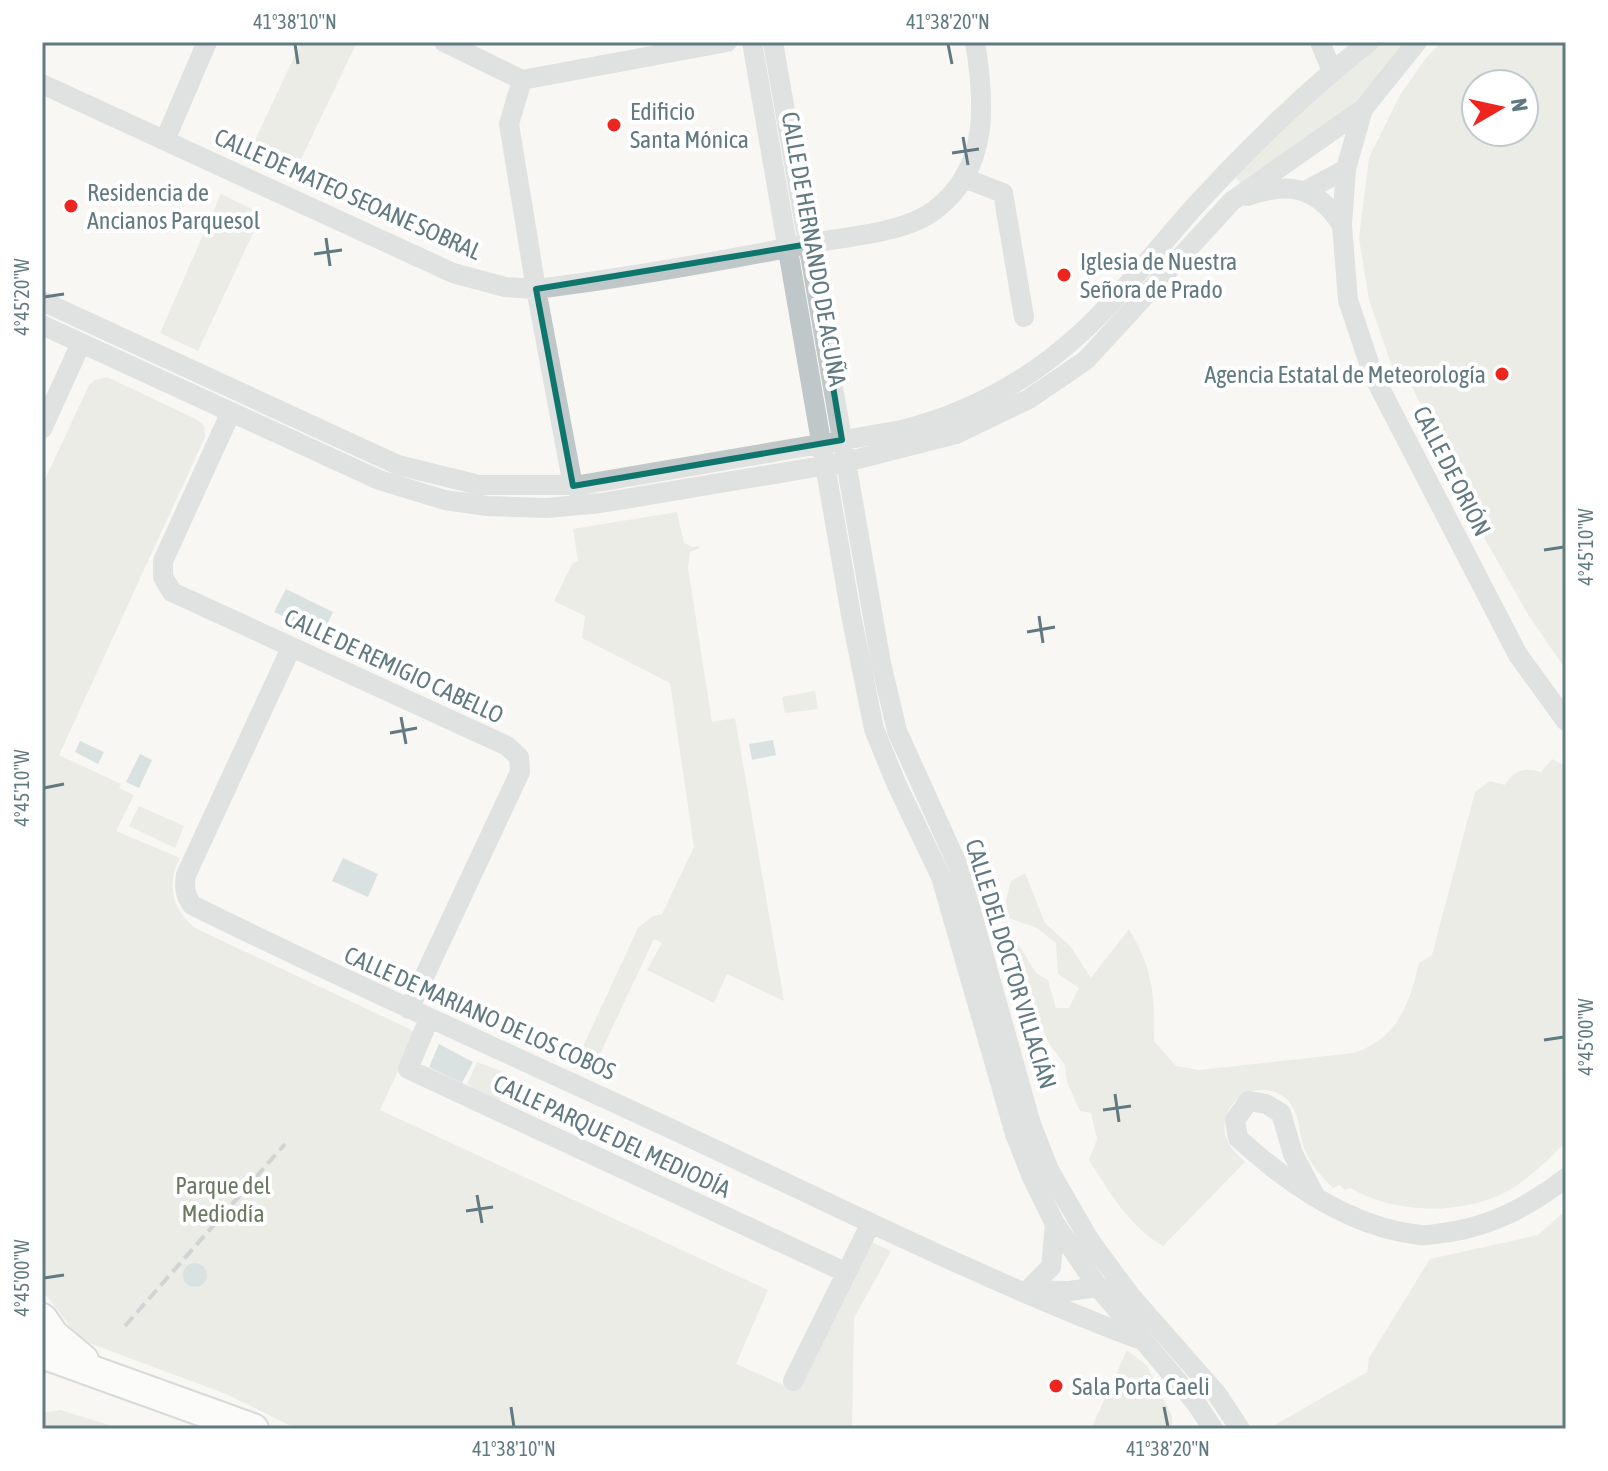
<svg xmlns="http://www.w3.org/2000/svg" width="1608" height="1471" font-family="'Asap Condensed',sans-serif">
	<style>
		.green { fill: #d9ddd3; fill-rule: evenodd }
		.water { fill: #b6c8ca }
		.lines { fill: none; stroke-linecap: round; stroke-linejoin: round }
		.highway-casing { stroke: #b1b8ba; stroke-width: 34 }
		.minor { stroke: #c0c7c9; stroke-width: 20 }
		.highway { stroke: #fff; stroke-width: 30 }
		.rail { stroke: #9faaad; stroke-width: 4; stroke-dasharray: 12 6; stroke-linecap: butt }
		.marked { fill: none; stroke: #0f766e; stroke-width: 6; stroke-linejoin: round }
		.ticks { fill: none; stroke: #617a81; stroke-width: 3 }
		.poi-dot { fill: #ee241e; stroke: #fff; stroke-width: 3 }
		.labels { text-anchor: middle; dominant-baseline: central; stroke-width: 8; stroke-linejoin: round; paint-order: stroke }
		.poi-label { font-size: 24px; fill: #617a81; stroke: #fff; text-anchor: start }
		.street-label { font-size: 24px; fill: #617a81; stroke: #fff }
		.park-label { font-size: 24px; fill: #6a7960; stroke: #fff }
		.neatline { fill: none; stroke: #617a81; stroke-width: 3 }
		.ticks-label { font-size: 20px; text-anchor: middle; fill: #617a81 }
	</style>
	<rect width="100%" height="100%" fill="#f8f7f4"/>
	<path class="green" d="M301 42H357L294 174 250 151Z
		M1381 42H1406C1394 58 1383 78 1368 92 1330 128 1282 152 1242 184L1234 176 1336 77Z
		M1442 42H1566V670L1529 616 1474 520 1411 384 1396 378 1369 300 1359 238 1369 158 1400 95 1426 58ZM1476 84H1524V132H1476Z
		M221 194 262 214 198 351 160 333Z
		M107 377 198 420 204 426 205 437 59 755 121 784 119 788 134 795 116 831 180 858C166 884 172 910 195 928L416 1032 380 1110 768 1290 736 1364 792 1389 863 1238 891 1251 854 1318 852 1429H297L226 1394 81 1340 42 1290V486L89 385 95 380Z
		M677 512 684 543 692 547 699 546 700 548 690 552 688 568 712 722 735 718 784 1001 727 974 714 1003 647 970 662 943 654 939 590 1075 573 1068 638 928 653 916 662 914 694 847 670 683 582 638 585 616 554 601 572 564 578 561 573 529Z
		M815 691 818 709 785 713 782 697Z
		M1552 759 1566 766V1142C1548 1160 1530 1178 1508 1191 1461 1216 1395 1214 1350 1188L1345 1190 1339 1185 1333 1188C1321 1176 1310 1164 1304 1148 1298 1130 1300 1109 1284 1097 1256 1077 1216 1103 1226 1137 1230 1148 1237 1154 1245 1162L1163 1246C1129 1226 1110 1193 1089 1160L1097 1139 1091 1113 1080 1111 1067 1082 1065 1065 1048 1042 1011 945 1017 942 1036 973 1048 980 1056 1008H1069L1079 988 1058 974 1056 943 1037 928 1009 918 1006 901 1011 881 1025 873 1045 923 1071 947 1091 978 1129 929C1153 969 1155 995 1154 1041L1176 1066 1199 1070 1354 1053C1398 1038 1409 1005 1419 963L1432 955 1475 792 1490 781 1505 785C1514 770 1525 767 1541 772Z
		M139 806 184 826 175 848 129 826Z
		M477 1062 511 1075 497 1106 468 1092 471 1086 467 1084Z
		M1566 1210V1429H1274L1273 1426 1367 1372 1369 1358 1430 1259 1538 1235Z
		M1127 1350 1147 1366 1172 1416V1429H1091Z
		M60 1410 122 1429H42V1413Z"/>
	<path class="water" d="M286 589 333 612 322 635 274 612Z
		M773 740 776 755 752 760 749 744Z
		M80 741 104 752 98 764 75 752Z
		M140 754 152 760 139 788 126 782Z
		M343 858 378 874 368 897 332 881Z
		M439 1044 473 1062 462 1083 429 1067Z
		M183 1275a12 12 0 1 1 24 0a12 12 0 1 1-24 0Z"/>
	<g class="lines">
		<defs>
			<path id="highway" d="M42 1319 53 1335 83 1360
				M42 1353 253 1429"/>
		</defs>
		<use href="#highway" class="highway-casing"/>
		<path class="minor" d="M444 42 522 80 727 42
			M752 42 851 615 874 729 896 783 941 877 1015 1134 1032 1177 1055 1224 1098 1287 1196 1403 1213 1429
			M773 42 881 663 897 731 959 868 1031 1124 1049 1170 1090 1241 1130 1295 1217 1394 1240 1429
			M1320 42 1332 71
			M522 80 509 124 536 289 573 486
			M42 84 453 273 505 287 536 289C628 278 721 261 813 243 849 236 905 233 935 210 990 168 985 102 975 42
			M1363 109 1346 169 1342 225 1348 300 1373 375 1518 655 1566 721
			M165 140 207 42
			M964 178 1003 193 1024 317
			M1307 190 1346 169
			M1247 196C1290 181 1317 187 1342 225
			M42 301 398 465 479 485H580L902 430C970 413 1030 380 1082 332 1124 293 1158 247 1196 205 1250 146 1306 91 1369 42
			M42 325 379 480 445 500 487 506 547 508 601 503 846 462 956 434 1029 399 1086 360 1232 201 1363 109 1417 42
			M231 412 163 561V577L172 592 507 746 519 757 520 772 409 1009
			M42 429 81 343
			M291 648 186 875C184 887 185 895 192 905 353 985 517 1057 680 1133 832 1204 981 1279 1138 1339
			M429 1019 408 1069 845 1272
			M1314 1194 1293 1154 1281 1113 1266 1104 1249 1101 1235 1120 1238 1138C1287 1183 1351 1228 1420 1235 1429 1236 1440 1233 1450 1232 1495 1225 1530 1205 1566 1178
			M1029 1289 1051 1267 1055 1224
			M1032 1290 1069 1291 1098 1287 1107 1289
			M793 1381 871 1223"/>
		<use href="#highway" class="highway"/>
		<path class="rail" d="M125 1326 285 1144"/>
	</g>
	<path d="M0 0H1608V1471H0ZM809 244 842 440 573 486 536 289Z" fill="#f8f7f4" fill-opacity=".55" fill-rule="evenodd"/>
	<path class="marked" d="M809 244 842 440 573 486 536 289Z"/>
	<path class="ticks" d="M295 44 298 64M948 44 952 64M963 137 968 165M952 153 979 149M326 238 330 266M314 254 342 250M44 297 64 294M1544 550 1564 547M1039 616 1043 643M1027 632 1055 627M401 717 406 744M390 733 417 728M44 788 64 784M1544 1040 1564 1037M1115 1094 1119 1122M1103 1110 1131 1106M477 1195 482 1223M466 1211 493 1207M44 1278 64 1275M511 1407 514 1427M1164 1407 1168 1427"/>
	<g class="poi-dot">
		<circle cx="614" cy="125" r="8"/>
		<circle cx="71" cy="206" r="8"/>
		<circle cx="1064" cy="275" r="8"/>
		<circle cx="1502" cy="374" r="8"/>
		<circle cx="1056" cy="1386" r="8"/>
	</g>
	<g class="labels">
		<g class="poi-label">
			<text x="630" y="111">Edificio<tspan x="630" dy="28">Santa Mónica</tspan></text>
			<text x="87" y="192">Residencia de<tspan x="87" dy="28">Ancianos Parquesol</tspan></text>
			<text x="1080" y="261">Iglesia de Nuestra<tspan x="1080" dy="28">Señora de Prado</tspan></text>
			<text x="1486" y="374" text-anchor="end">Agencia Estatal de Meteorología</text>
			<text x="1072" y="1386">Sala Porta Caeli</text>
		</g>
		<g class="street-label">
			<text transform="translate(348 194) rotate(24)">CALLE DE MATEO SEOANE SOBRAL</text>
			<text transform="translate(814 249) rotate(80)">CALLE DE HERNANDO DE ACUÑA</text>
			<text transform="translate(1452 471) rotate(63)">CALLE DE ORIÓN</text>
			<text transform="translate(394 666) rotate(25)">CALLE DE REMIGIO CABELLO</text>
			<text transform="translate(1011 964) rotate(73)">CALLE DEL DOCTOR VILLACIÁN</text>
			<text transform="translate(480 1013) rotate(24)">CALLE DE MARIANO DE LOS COBOS</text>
			<text transform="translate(612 1136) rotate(25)">CALLE PARQUE DEL MEDIODÍA</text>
		</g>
		<g class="park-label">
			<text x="223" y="1185">Parque del<tspan x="223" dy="28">Mediodía</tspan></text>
		</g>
	</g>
	<rect width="1608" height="1471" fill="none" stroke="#ffffff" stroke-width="88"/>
	<g transform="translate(1500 108) rotate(81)"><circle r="38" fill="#ffffff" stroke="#c0cacd" stroke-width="2"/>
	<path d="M0-6L14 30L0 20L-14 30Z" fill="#ee241e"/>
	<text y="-12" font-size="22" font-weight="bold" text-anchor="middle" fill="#617a81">N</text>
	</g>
	<rect x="44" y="44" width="1520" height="1383" class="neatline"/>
	<g class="ticks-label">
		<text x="295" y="29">41°38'10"N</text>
		<text x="948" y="29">41°38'20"N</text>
		<text transform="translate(22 297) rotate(-90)" y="7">4°45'20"W</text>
		<text transform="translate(1586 547) rotate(-90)" y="7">4°45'10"W</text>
		<text transform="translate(22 788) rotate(-90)" y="7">4°45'10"W</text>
		<text transform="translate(1586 1037) rotate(-90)" y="7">4°45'00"W</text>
		<text transform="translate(22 1278) rotate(-90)" y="7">4°45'00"W</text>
		<text x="514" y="1456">41°38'10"N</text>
		<text x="1168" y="1456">41°38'20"N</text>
	</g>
</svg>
